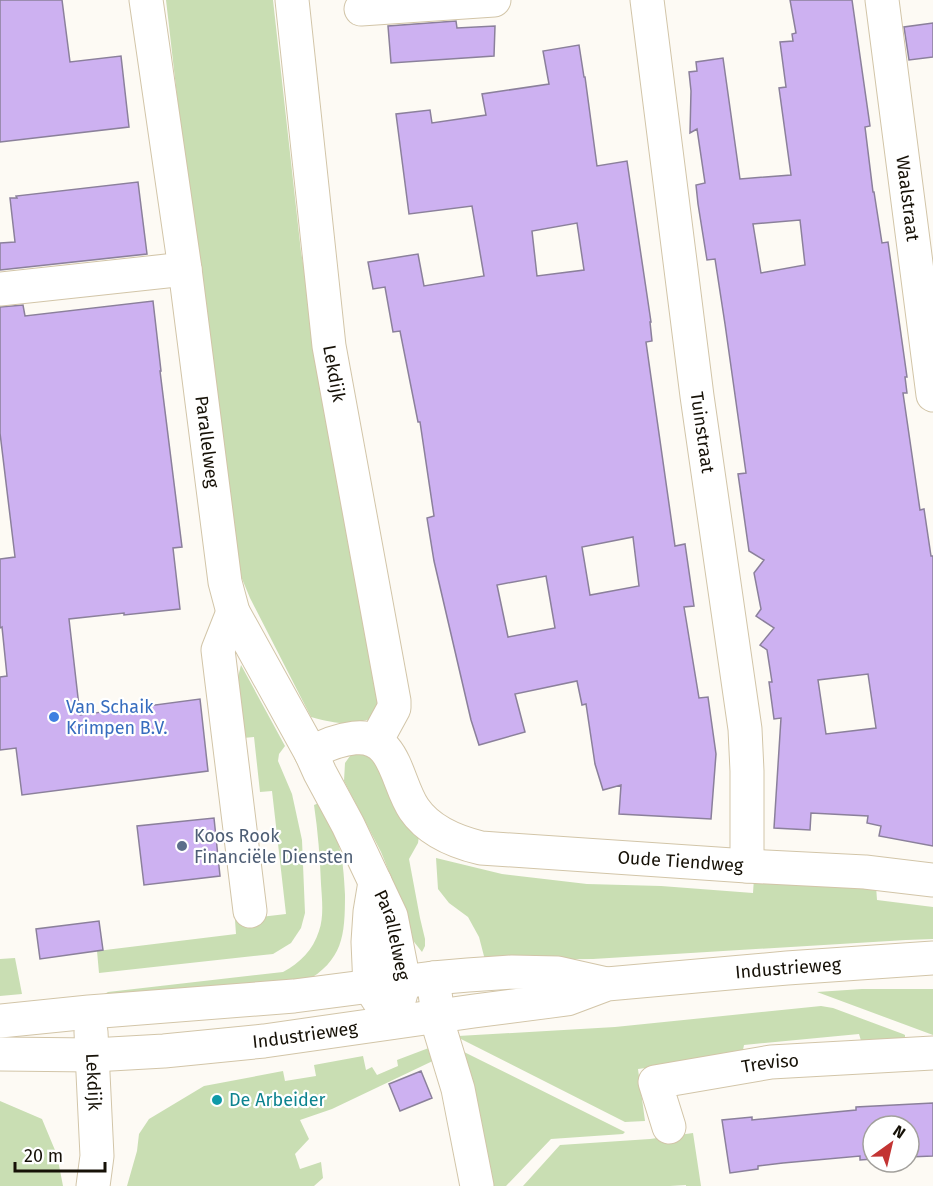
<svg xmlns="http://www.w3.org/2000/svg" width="933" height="1186" viewBox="0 0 933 1186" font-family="'Fira Sans',sans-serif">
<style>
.green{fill:#c9deb3}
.building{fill:#cdb1f1;stroke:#8b809b;stroke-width:1.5;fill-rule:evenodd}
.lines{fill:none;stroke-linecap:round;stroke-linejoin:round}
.street-casing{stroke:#d2c5a8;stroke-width:35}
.secondary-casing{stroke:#d2c5a8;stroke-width:35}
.street{stroke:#fff;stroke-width:33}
.secondary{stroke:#fff;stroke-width:33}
.shop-dot{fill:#3f7fe0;stroke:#fff;stroke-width:2}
.service-dot{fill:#5c6f8a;stroke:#fff;stroke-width:2}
.culture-dot{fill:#0f9aa8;stroke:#fff;stroke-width:2}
.labels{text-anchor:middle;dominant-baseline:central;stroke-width:4.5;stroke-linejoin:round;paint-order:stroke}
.street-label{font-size:18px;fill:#161107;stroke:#fff}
.shop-label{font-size:18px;fill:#366cbe;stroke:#fff;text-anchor:start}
.service-label{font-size:18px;fill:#4e5e75;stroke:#fff;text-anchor:start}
.culture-label{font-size:18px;fill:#0d838f;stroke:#fff;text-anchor:start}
</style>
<rect width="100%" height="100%" fill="#fdfaf4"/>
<path class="green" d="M166,0H273L301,252L383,702L378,717C349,725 341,725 311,717L250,598L233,557L217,444Z
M241,665L285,746L279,754L278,761L292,794L302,840L305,913L301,928L291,943L273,954L99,973L97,951L236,934L235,920L286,914L272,791L260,792L254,737L243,738L238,677Z
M357,750L375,757L420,829L418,843L409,859L420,918L425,939V946L422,952L407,933L392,879L381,852L344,781L345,763L350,756Z
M319,803C325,814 332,825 336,836C343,856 344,875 345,895C345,936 343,960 305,982L101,996L108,992L283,972C300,963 313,950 319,931C324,916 322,900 321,884C320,858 318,832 314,805Z
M436,858L502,874L587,884L661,886L753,893L754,878L876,886L877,900L933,907V939L906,940L593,959L485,960L479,937L468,917L449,903L438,889Z
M15,958L22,994L0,996V959Z
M862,989H933V1035L817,992Z
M821,1006L833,1008L903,1034L905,1035V1039L862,1044L859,1034L744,1045L742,1055L638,1069L645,1121L625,1122L459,1038L458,1036L615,1027Z
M434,1046L439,1058L332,1109L300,1120L309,1139L295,1154L300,1169L321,1162L323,1178L314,1186H127L137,1151L139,1134L149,1119L204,1086L283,1071L285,1081L316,1076L314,1065L363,1056L366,1070L372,1067L377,1075L398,1066L397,1060Z
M460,1050L625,1132L623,1134L551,1139L506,1186H488Z
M0,1101L42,1119L57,1155L63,1186H0Z
M693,1133L701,1186H686V1185L670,1186H523L560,1145L650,1139Z"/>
<path class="building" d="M0,0H62L70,62L121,56L129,127L0,142Z
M790,0H852L870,126L865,127L873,192H874L882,243L888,242L907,377H905L907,393H903L920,510L924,509L931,556H933V846L879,836L881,826L867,823L868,816L811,813L810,830L774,828L781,718L774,719L769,682H772L767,650L760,645L774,628L756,616L761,609L754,573L764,560L749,551L738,474L746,473L725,324L715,259L707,260L698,204L696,185L705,183L697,129L690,133L691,91L689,72L697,71L696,62L723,58L740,179L791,175L779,88L786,87L780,42L793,41L792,34L796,33ZM800,220L805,265L761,273L753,224ZM868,674L876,728L826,734L818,680Z
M456,21L457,28L495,26L494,56L391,63L388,26Z
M933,23V57L909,60L904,27Z
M579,45L584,77H585L597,166L627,161L651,322H650L652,341L646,342L675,546L685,544L694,606L684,607L699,698L708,697L716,754L711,819L619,814L621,785L603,790L595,764L586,704L582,705L577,681L515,694L525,732L479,745L471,720L434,561L427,518L434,516L420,422H418L400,331L393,332L385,287L373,289L368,262L418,254L424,286L484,276L472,206L409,214L396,114L430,110L432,123L486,115L482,94L549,84L543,51ZM577,223L584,270L537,276L532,231ZM633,537L639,586L590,595L582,547ZM546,576L555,628L508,637L497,585Z
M138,182L147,254L0,270V243L15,242L10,198H17L16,196Z
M153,301L161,371H160L182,547L173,548L180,609L124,615V613L69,619L80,715L200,699L208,771L22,795L16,748L0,750V677L7,676L2,627L0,628V559L15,557L0,433V307L23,305L25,316Z
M214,818L220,876L144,885L137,826Z
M99,921L103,950L40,959L36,929Z
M421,1071L432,1098L400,1111L389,1084Z
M933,1103V1156L909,1157V1126H873V1159L860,1160V1156L783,1163L758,1166V1169L730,1173L722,1120L752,1117V1120L856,1110V1107Z"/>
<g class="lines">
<defs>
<g id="street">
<path id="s1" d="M146,0L185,269L225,582L233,612L311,753L320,773L348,825L391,916L404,982L393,1022"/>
<path id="s2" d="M292,0L329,346L394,701V708L376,741"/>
<path id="s3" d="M647,0L697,396L745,729L747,771V866"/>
<path id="s4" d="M882,0L933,395"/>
<path d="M361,9L494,0"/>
<path d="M0,289L185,269"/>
<path d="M233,612L218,650L250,911"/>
<path id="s5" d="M311,753C325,745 338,740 354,738C396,733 396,783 414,809C429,831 456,842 481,848L747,866L865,872L933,880"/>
<path d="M375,882L370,912L368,942L370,987L385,1010"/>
<path d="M433,978L440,1030L458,1089L477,1186"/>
<path id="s6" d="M669,1127L655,1082L771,1062L933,1053"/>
</g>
<g id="secondary">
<path d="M0,1021L89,1012L294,996L433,978L468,975L512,972L558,973L607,984"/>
<path id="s7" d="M91,1032L97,1156L93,1186"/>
<path id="s8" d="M0,1054L93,1055L164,1051L264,1041L474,1011L567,999L607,984L787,968L933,958"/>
</g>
</defs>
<use href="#street" class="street-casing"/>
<use href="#secondary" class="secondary-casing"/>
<use href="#street" class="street"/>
<use href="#secondary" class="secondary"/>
</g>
<circle class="shop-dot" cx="54" cy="717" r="6"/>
<circle class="service-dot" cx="182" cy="846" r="6"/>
<circle class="culture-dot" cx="217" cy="1100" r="6"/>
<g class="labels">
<g class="street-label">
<text stroke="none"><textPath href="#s4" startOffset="200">Waalstraat</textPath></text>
<text stroke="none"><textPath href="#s2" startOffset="376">Lekdijk</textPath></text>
<text stroke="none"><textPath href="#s3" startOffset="436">Tuinstraat</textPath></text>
<text stroke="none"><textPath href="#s1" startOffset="446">Parallelweg</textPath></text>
<text stroke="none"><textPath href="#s5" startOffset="426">Oude Tiendweg</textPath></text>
<text stroke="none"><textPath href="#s1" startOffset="980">Parallelweg</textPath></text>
<text stroke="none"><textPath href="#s8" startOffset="795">Industrieweg</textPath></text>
<text stroke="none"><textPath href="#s8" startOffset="306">Industrieweg</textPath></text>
<text stroke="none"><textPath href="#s6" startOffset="164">Treviso</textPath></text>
<text stroke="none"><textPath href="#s7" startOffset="50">Lekdijk</textPath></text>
</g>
<g class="shop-label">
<text x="66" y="707">Van Schaik<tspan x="66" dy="21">Krimpen B.V.</tspan></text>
</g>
<g class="service-label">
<text x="194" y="836">Koos Rook<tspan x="194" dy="21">Financiële Diensten</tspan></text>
</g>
<g class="culture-label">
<text x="229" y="1100">De Arbeider</text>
</g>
</g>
<g transform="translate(891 1144) rotate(34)"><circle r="28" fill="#ffffff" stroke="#a2a09c" stroke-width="1.5"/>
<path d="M0-4.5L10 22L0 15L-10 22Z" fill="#c33433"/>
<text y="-9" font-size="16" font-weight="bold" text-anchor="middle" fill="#161107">N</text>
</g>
<path d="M15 1162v9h90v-9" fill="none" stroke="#161107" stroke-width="3"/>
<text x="24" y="1162" font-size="18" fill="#161107" stroke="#ffffff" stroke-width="4.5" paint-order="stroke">20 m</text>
</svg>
